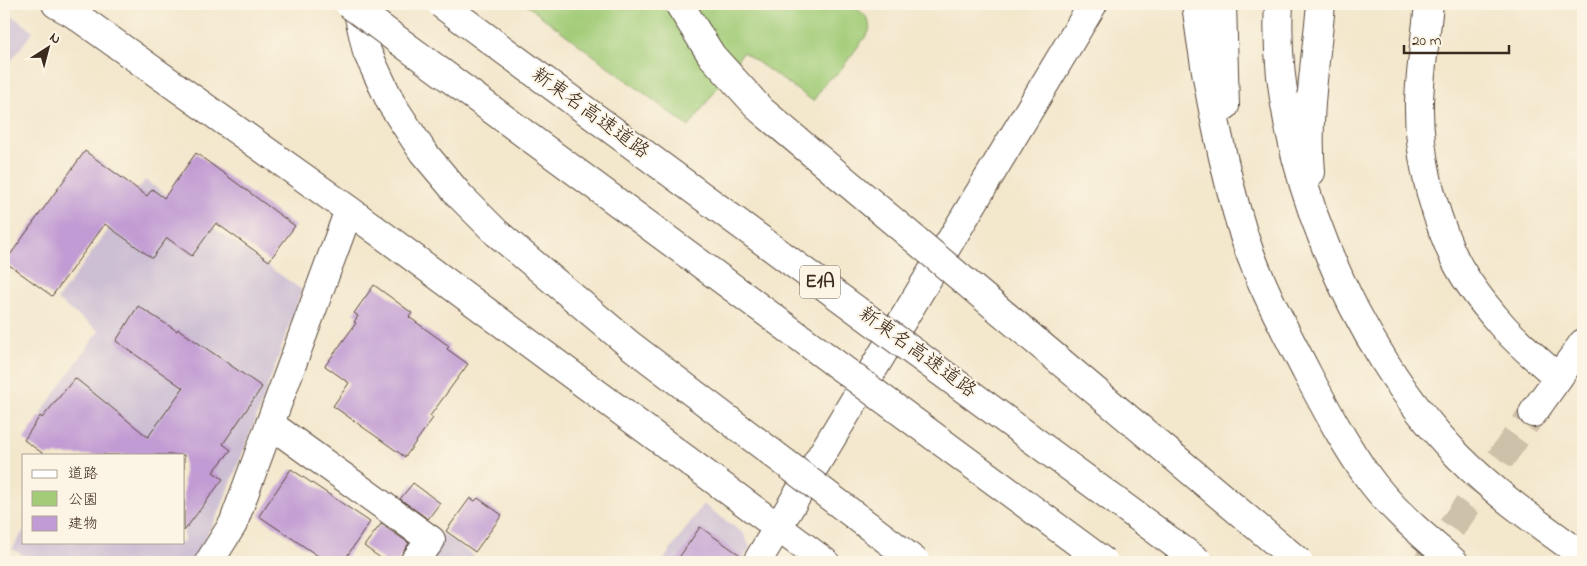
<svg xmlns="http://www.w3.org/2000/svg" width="1587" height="566" viewBox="0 0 1587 566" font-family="'Indie Flower','Klee One',sans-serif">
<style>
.industrial{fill:#ccbed3}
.green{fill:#a2cc78;stroke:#6e7b4b}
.building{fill:#c19bd3}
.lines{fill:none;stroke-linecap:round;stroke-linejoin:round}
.secondary-tunnel{stroke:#cec1a9;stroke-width:28;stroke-dasharray:28 14;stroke-linecap:butt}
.street-casing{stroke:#574638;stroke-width:30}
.secondary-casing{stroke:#574638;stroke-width:30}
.highway-casing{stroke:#574638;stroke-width:30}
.street{stroke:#fff;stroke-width:28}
.secondary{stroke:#fff;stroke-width:28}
.highway{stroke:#fff;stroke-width:28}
.highway-bridge-casing{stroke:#574638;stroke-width:30;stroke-linecap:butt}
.highway-bridge{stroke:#fff;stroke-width:28}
.labels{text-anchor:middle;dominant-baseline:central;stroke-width:4;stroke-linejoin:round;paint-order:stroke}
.shield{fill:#fcf5e5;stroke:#75675a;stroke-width:1}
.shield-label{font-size:19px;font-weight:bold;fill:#3b2a1e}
.street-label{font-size:20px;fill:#3b2a1e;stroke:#fcf5e5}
</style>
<rect width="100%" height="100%" fill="#fcf5e5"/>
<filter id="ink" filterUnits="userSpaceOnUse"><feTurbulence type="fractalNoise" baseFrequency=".02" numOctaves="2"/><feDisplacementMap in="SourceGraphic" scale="10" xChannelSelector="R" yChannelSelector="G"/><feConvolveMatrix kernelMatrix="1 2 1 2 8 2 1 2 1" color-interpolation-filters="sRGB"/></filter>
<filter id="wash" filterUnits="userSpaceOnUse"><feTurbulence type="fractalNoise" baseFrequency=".0096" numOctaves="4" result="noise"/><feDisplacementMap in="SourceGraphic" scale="20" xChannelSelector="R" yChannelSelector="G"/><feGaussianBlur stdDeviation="1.12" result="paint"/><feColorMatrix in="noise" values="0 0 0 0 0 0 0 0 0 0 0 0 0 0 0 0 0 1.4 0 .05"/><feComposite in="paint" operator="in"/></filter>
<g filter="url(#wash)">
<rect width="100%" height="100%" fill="#f3e7cc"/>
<path class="industrial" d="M4,10L33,31L4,71Z
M145,180L302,290L259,411L221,508L193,562H37L12,549L24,530V542H184V455L80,443L40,414L99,331L57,300Z
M703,504L744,534L750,548L741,562L663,561Z
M443,533L474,556L470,562H422Z"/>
<path class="green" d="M525,4H850C861,12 872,17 869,32L836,76L829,78L813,101L743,52L689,127Z"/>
<g id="blocks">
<path class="building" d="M85,151L147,196L152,189L164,198L196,153L295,226L269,261L216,223L192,256L167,238L152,258L105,224L52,296L5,262Z
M374,285L412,313L409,317L449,346L447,349L468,364L430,416L433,418L405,457L333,406L349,383L325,366L356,323L354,322L358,316L354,313Z
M138,306L177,331L178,329L262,387L223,444L231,450L213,472L223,479L184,531V455H45L24,440L40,416L42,418L75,378L148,437L183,388L116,341Z
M291,469L370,522L343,562H327L259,516Z
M413,483L440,503L428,519L400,499Z
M470,498L475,501L478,498L502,515L475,552L446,531Z
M381,524L409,543L397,562H386L364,546Z
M700,527L743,557L741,562H676Z"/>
</g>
</g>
<g filter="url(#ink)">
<use href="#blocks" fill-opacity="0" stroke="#574638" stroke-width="1"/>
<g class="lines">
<path class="secondary-tunnel" d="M1427,562L1533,413"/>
<defs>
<path id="street" d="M56,4L74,14L349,210L825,562
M1429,4C1426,36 1420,70 1419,102C1418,152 1431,205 1451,251C1462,277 1481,301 1500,323C1517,343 1539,360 1558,378
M270,424L431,540L414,562
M209,562L233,524L349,210
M757,562L1093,4"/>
<path id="secondary" d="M1533,413L1583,343"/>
<path id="highway" d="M356,4L367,52L391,103L423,152L460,196L497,233
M1196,4C1206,81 1221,161 1244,236C1259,283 1285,330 1307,373C1326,409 1345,445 1368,477C1392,510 1424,536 1454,562
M1222,4L1225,106
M1279,4C1270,156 1353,349 1459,457C1497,495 1540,525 1583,556
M1311,172C1306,115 1316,60 1321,4"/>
</defs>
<use href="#street" class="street-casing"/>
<use href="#secondary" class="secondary-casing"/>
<use href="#highway" class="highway-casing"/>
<use href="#street" class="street"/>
<use href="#secondary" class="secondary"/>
<use href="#highway" class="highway"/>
<defs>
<path id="highway-bridge" d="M349,4L1104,562
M441,4L1199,562
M679,4L712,56L761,110L1299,562
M497,233L630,345L916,562"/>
</defs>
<use href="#highway-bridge" class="highway-bridge-casing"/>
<use href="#highway-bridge" class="highway-bridge"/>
</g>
</g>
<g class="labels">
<rect class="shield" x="800" y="265.5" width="40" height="33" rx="4"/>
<g class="shield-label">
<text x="820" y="282">E1A</text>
</g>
<g class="street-label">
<text transform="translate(590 114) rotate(36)">新東名高速道路</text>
<text transform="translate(917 353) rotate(36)">新東名高速道路</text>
</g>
</g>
<rect width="1587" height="566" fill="none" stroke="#fcf5e5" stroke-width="20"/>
<rect x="22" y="454" width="162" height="90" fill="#fcf5e5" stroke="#afa495"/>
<rect x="32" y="470" width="25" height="8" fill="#ffffff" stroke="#afa495"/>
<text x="68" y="478" font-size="15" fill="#3b2a1e">道路</text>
<rect x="32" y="491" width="25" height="15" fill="#a2cc78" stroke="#afa495"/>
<text x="68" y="504" font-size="15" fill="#3b2a1e">公園</text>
<rect x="32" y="516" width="25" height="15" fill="#c19bd3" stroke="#afa495"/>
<text x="68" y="528" font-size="15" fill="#3b2a1e">建物</text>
<g transform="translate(48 48) rotate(36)" stroke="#fcf5e5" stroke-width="4" paint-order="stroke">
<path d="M0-4L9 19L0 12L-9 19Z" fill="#3b2a1e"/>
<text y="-8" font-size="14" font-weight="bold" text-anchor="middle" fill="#3b2a1e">N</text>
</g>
<path d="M1404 45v8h105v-8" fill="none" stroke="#3b2a1e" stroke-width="2.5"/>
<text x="1412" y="45" font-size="15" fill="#3b2a1e" stroke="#fcf5e5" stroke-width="4" paint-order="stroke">20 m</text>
</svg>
